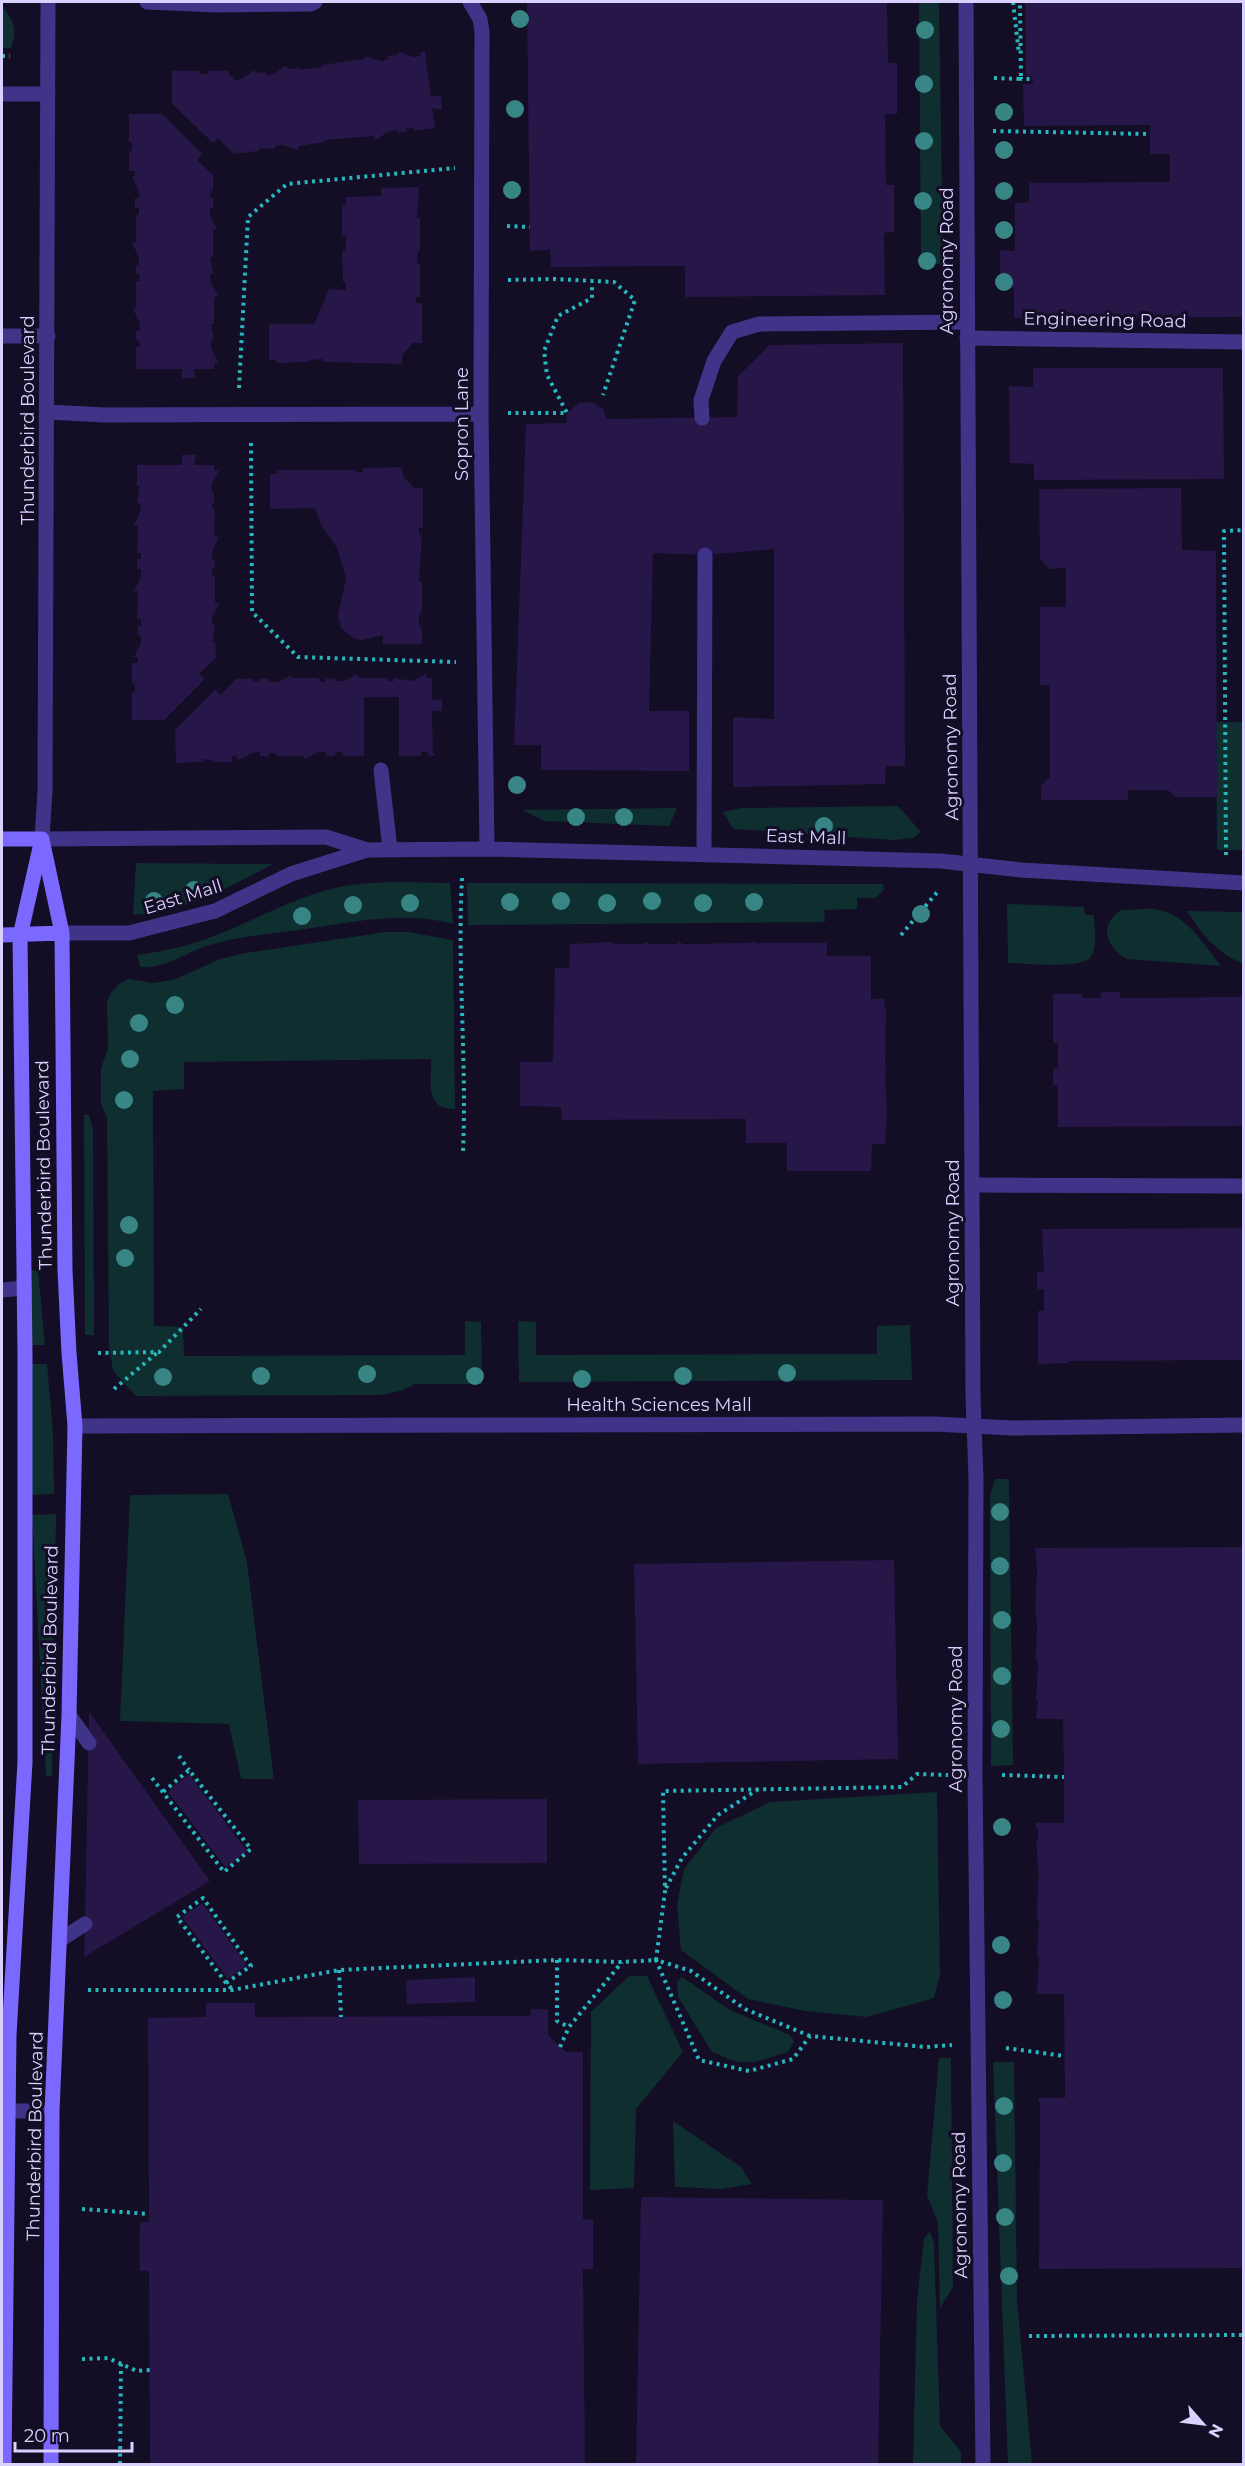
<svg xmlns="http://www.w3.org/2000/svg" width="1245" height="2466" viewBox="0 0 1245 2466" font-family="Montserrat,sans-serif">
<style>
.green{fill:#0f2e30}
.building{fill:#261748}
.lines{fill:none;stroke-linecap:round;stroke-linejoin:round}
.path{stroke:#26b8be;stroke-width:4;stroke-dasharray:3 4.5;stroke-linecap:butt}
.lane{stroke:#403488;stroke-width:15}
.street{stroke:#403488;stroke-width:15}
.secondary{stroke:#7b68ff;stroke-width:15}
.tree{fill:#378584}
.labels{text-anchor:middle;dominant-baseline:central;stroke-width:6;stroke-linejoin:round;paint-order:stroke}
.street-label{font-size:18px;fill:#dbd1ff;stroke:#130d25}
</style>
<rect width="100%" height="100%" fill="#130d25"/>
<path class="green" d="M919,2H939L943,264L921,265Z
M2,5C13,23 18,26 11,48H2Z
M1216,722H1243V850H1217Z
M898,806L921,832L913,838L894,840L733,829L723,812L741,808Z
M677,808L669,826L544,821L522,810Z
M136,863L273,864C225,889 188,911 133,915Z
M450,883L453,924C402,910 351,923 299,930C270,934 241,936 213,944C187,951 167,969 140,967L137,955C159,952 179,948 200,941C243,927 283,902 327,890C366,879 410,883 450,883Z
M467,883L883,884L884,889L876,898H857V909L824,910L825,922L468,925Z
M1007,904L1084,907L1085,915H1094C1094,927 1098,947 1091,957C1081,970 1025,963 1008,963Z
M1121,910C1133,910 1147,907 1159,910C1187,915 1205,946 1221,966L1127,959C1106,947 1098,926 1121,910Z
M1187,911L1243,912V964C1215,951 1204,937 1187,911Z
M386,932H407L453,940L455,1109C423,1109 432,1081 431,1059L184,1062V1089L153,1091L154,1326L183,1327L184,1356L465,1355V1321L481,1322L482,1384H415L403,1390L381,1395L136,1396L113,1371L109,1347L107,1117L101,1104V1068L108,1049L107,1002L110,994L118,985L128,979L154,983L176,979L220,959L245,953Z
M84,1115H89L93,1128L94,1335H85Z
M29,1270L38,1271L45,1345H30Z
M518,1321L536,1322V1355L877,1354V1326L910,1325L912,1380L519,1382Z
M30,1364H47L53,1433L54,1494L32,1495Z
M995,1479H1009L1013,1765L991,1766L990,1495Z
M228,1494L247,1562L274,1779H241L229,1724L120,1721L130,1495Z
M56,1514L52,1776H46L32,1515Z
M937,1792L940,1975L934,1998L867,2017L805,2011L748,1999L681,1950L677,1905L684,1869L716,1828L770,1802Z
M629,1976H647L683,2052L636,2109L634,2188L590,2190L591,2012Z
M682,1977L730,2010L790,2035L794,2042L788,2052L755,2062H737L712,2052L678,1997L677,1982Z
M939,2058H951L953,2287L940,2308L938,2222L927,2196Z
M993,2062H1014L1017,2300L1032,2464H1008Z
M673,2121L741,2167L752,2184L721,2189L675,2187Z
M930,2232L934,2244L940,2426L961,2452V2464H913L917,2300L924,2238Z"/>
<path class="building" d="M527,2H887L888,63H897V114H885L886,185H894V232L884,233L885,295L685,297V266L551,267L550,250L530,251Z
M1025,2H1244V317L1014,318V288L1000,289V250L1015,251V203L1029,202V183L1170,182V154H1150V125L1024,126L1023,84H1033L1032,76H1026Z
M399,52L413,57L421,56L420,52H425L431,97L441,95L442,110L432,108L435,128L413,131L414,128L406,129L407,132L397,133V130L389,131L376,140L374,136L324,140V142L299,146L297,150L283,145L275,146V149L259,148V151L234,154L218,138L213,143L172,104V71H200V74H208V71H229V76H233L234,80L241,79L254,70L256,73L265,72L266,75L274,74L286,65L288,69L299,68V70L322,67V65L364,59L366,56L381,61L388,60L387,56L397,55Z
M129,114H162L202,154L197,160L213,175V191H210V198H213V208H210V215L217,229L213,231V257H210L213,274H210V281L218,295L214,298V324H211L214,340H211V347L218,362L214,364V369H193L196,378H182V369H136V347H140L139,341L136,340V331H139L140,323L133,309L136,307V281H140L139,274H136V265H139V257L132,243L136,242V215H139V208H135V198H139V191L132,177L135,175V171H129V151H132V142H129Z
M419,187L417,218H420V250H418L417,264H420V297H416V303H422V343H413L402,355V364L323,362V359L309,360V362L276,363L277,360H269V324H314L329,289L346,290V282H343L342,251H346V236H342V205H346V197L381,196V188Z
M903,343L905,766H886L885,784L733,787V717L774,719V549L705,555L653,553L649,711H689V771L541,770V745H514L526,424L566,423L567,413L579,403L592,402L603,409L606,419L737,417L738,376L770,345Z
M1033,368H1223L1224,479L1034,480V464L1010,463L1009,386L1033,387Z
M182,455H196L194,465H214V470L219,471L211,485L212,493H214V503H212V509H215L214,536L219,537L212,552V559L215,560L214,569H212V576H215V602L219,604L212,617V625H215L212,642H215L216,658L199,674L205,679L164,720H132V692H135V683H132V663H138V658L134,657L141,643V635L138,636L137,626H141V619H137L138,592L134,591L141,577V569H137V559H141V553H137L138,526L134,525L141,510L140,503H137L140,486H137V465H182Z
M402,467L403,476L414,488H423V528H419V535H422L419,581H422V613H419V627H422V644H383V635L362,640L354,639L341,628L338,616L346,578L337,548L321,525L315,508L270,509V474H277V470H356V472H363V468Z
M1181,488L1182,550L1216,551L1217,797H1175L1168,790H1128V800H1041V786L1050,777V685H1040V607H1066V568L1049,569L1040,559L1039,489Z
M357,674L359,678H388V681H394V678L412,681L426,674L427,678H432V700L442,699V711H432L433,753L437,755L429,756L428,752H421V756H399V697H364V756H343L342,752H336L335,756H326V752H318L304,759L303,756H276V753H269V756H260V752L252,753L238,760L236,756H232V762H212V760L203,759V762L176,763L175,730L215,690L221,695L236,679H253V682H259V679H269V682H277L291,675L292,678H319V681L326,682L325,679L335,678V681H343Z
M755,941L754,943H827V956H871V999H884L886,1012L885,1065L887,1071H885L887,1114L885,1144H872L871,1171H787V1143H746V1119L562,1120L561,1107L520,1106V1062H553L555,968H569L570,944L613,942V944H642L648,942V944H678V942L684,944L748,943Z
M1101,992H1120V998L1244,997V1126L1058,1127V1085H1053V1069L1058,1068V1043H1053V994H1082L1083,998H1101Z
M1244,1228V1360L1068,1361L1069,1363L1038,1364V1311H1044V1289H1037V1272H1044L1042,1229Z
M1244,1547V2268L1039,2269L1040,2104L1038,2098H1065L1064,1994H1037L1039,1957H1037L1039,1921H1037L1038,1884L1037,1878L1039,1879L1036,1841L1038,1842V1829H1036V1823H1064V1777L1063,1719H1036L1038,1701H1036L1038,1664L1036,1658L1037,1622L1035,1609L1037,1573L1035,1548Z
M894,1560L898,1759L638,1764L634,1564Z
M89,1712L210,1881L84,1957L85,1924Z
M189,1774L247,1851L226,1868L168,1792Z
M547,1799V1863L359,1864L358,1800Z
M202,1903L247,1965L228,1979L182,1917Z
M475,1977V2002L407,2004L406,1980Z
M206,2003H255V2017L530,2016L531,2009H548V2035L566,2052H583V2219L593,2220V2269H583L585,2464H150L149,2271H140L139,2260L140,2222H149L148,2018L206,2017Z
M641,2197L883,2200L878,2464H636Z"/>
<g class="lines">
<path class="path" d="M1013,2L1019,54
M2,56H10
M1021,77V79H1032
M994,78L1021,79L1020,2
M993,131L1150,134
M507,226L530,227
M508,280L554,279L614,282L635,300L603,395
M239,388L248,217L287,184L455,168
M508,413H567L547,375L544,351L558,316L592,298V282
M251,443L252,612L298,657L456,662
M1226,855L1224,531L1244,530
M462,878C457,969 467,1060 463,1151
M901,935L939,890
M98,1353L159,1352L201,1309
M114,1389L158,1352
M179,1756L189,1770
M1002,1775L1064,1777
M152,1778L224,1872L251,1849L189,1770L163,1792
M666,1888L682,1858L718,1815L757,1790
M557,1960V2021L569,2027
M339,1970L341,2017
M226,1983L251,1966L203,1898L177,1917L226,1983L232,1989
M88,1990H232L339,1970L557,1960L622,1962L656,1960L665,1891L663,1791L902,1787L917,1774L948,1775
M810,2036L745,2009L691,1971L656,1960L699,2060L749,2071L793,2059L810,2036L926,2047L952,2045
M560,2047L569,2027L622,1962
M1006,2048L1064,2056
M82,2209L149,2214
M1029,2336L1244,2335
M82,2359L108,2358L137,2371L150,2370
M120,2464L121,2364"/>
<path class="lane" d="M147,2L216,5L310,4L315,2
M470,2L480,19L482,32L481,414L487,849
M2,336H48
M967,338L1244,342
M47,412L105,415L481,414
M702,418L701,400L714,361L732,332L759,324L967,322
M381,770L390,849
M704,854L705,555
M972,1185L1244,1186
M2,1290L24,1288
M69,1715L89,1743
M60,1940L85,1924
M7,2111H52"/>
<path class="street" d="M48,2L45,791L42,839L326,837L367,850
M966,2L973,1396L976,1478L975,1775L983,2464
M2,94H48
M62,933H129L215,911L291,874L367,850L487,849L941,861L1021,870L1244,883
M75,1426L934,1424L1012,1428L1244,1425"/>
<path class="secondary" d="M2,839H42
M43,844L62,933L65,1270L69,1353L75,1426L69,1715L52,2111L51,2464
M2,935L62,933
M4,2464L9,2035L25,1762V1353L20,936L42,839"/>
</g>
<g class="tree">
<circle cx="520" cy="19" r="9"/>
<circle cx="925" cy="30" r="9"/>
<circle cx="924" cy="84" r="9"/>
<circle cx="515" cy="109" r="9"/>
<circle cx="1004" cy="112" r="9"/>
<circle cx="924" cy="141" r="9"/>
<circle cx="1004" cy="150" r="9"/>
<circle cx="512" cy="190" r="9"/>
<circle cx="1004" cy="191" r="9"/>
<circle cx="923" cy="201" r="9"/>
<circle cx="1004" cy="230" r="9"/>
<circle cx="927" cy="261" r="9"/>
<circle cx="1004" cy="282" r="9"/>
<circle cx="517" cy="785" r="9"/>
<circle cx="576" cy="817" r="9"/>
<circle cx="624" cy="817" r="9"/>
<circle cx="824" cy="826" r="9"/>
<circle cx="194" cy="890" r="9"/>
<circle cx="154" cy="901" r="9"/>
<circle cx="561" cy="901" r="9"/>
<circle cx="652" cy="901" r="9"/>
<circle cx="510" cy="902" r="9"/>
<circle cx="754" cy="902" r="9"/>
<circle cx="410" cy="903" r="9"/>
<circle cx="607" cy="903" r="9"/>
<circle cx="703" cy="903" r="9"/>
<circle cx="353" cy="905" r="9"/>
<circle cx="921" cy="914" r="9"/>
<circle cx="302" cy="916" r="9"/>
<circle cx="175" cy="1005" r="9"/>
<circle cx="139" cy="1023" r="9"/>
<circle cx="130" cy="1059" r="9"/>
<circle cx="124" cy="1100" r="9"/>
<circle cx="129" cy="1225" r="9"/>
<circle cx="125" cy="1258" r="9"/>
<circle cx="787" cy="1373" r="9"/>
<circle cx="367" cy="1374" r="9"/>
<circle cx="261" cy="1376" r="9"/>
<circle cx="475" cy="1376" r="9"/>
<circle cx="683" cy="1376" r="9"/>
<circle cx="163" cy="1377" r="9"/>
<circle cx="582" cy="1379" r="9"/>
<circle cx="1000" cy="1512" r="9"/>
<circle cx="1000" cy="1566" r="9"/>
<circle cx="1002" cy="1620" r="9"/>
<circle cx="1002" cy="1676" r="9"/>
<circle cx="1001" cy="1729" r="9"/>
<circle cx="1002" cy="1827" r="9"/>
<circle cx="1001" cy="1945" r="9"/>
<circle cx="1003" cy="2000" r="9"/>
<circle cx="1004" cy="2106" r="9"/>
<circle cx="1003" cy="2163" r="9"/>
<circle cx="1005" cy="2217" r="9"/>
<circle cx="1009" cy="2276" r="9"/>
</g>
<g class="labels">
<g class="street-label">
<text transform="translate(947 261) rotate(-90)">Agronomy Road</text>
<text transform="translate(1105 320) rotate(1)">Engineering Road</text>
<text transform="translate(28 420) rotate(-90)">Thunderbird Boulevard</text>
<text transform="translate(462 424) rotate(-90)">Sopron Lane</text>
<text transform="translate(951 747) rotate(-91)">Agronomy Road</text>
<text transform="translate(806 837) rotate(2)">East Mall</text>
<text transform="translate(183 897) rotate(-17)">East Mall</text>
<text transform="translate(44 1165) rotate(-91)">Thunderbird Boulevard</text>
<text transform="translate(953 1233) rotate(-90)">Agronomy Road</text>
<text x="659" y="1405">Health Sciences Mall</text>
<text transform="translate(50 1650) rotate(-89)">Thunderbird Boulevard</text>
<text transform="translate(956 1719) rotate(-90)">Agronomy Road</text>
<text transform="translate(35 2136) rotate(-89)">Thunderbird Boulevard</text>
<text transform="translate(960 2205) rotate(-91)">Agronomy Road</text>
</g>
</g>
<rect width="1245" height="2466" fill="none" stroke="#dbd1ff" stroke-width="6"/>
<g transform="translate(1203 2424) rotate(118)" stroke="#130d25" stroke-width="4.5" paint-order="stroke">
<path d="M0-4.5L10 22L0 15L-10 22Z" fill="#dbd1ff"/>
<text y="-9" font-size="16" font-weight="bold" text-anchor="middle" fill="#dbd1ff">N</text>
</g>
<path d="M15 2442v9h117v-9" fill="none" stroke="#dbd1ff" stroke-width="3"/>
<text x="24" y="2442" font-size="18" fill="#dbd1ff" stroke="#130d25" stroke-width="4.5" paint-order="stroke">20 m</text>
</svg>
